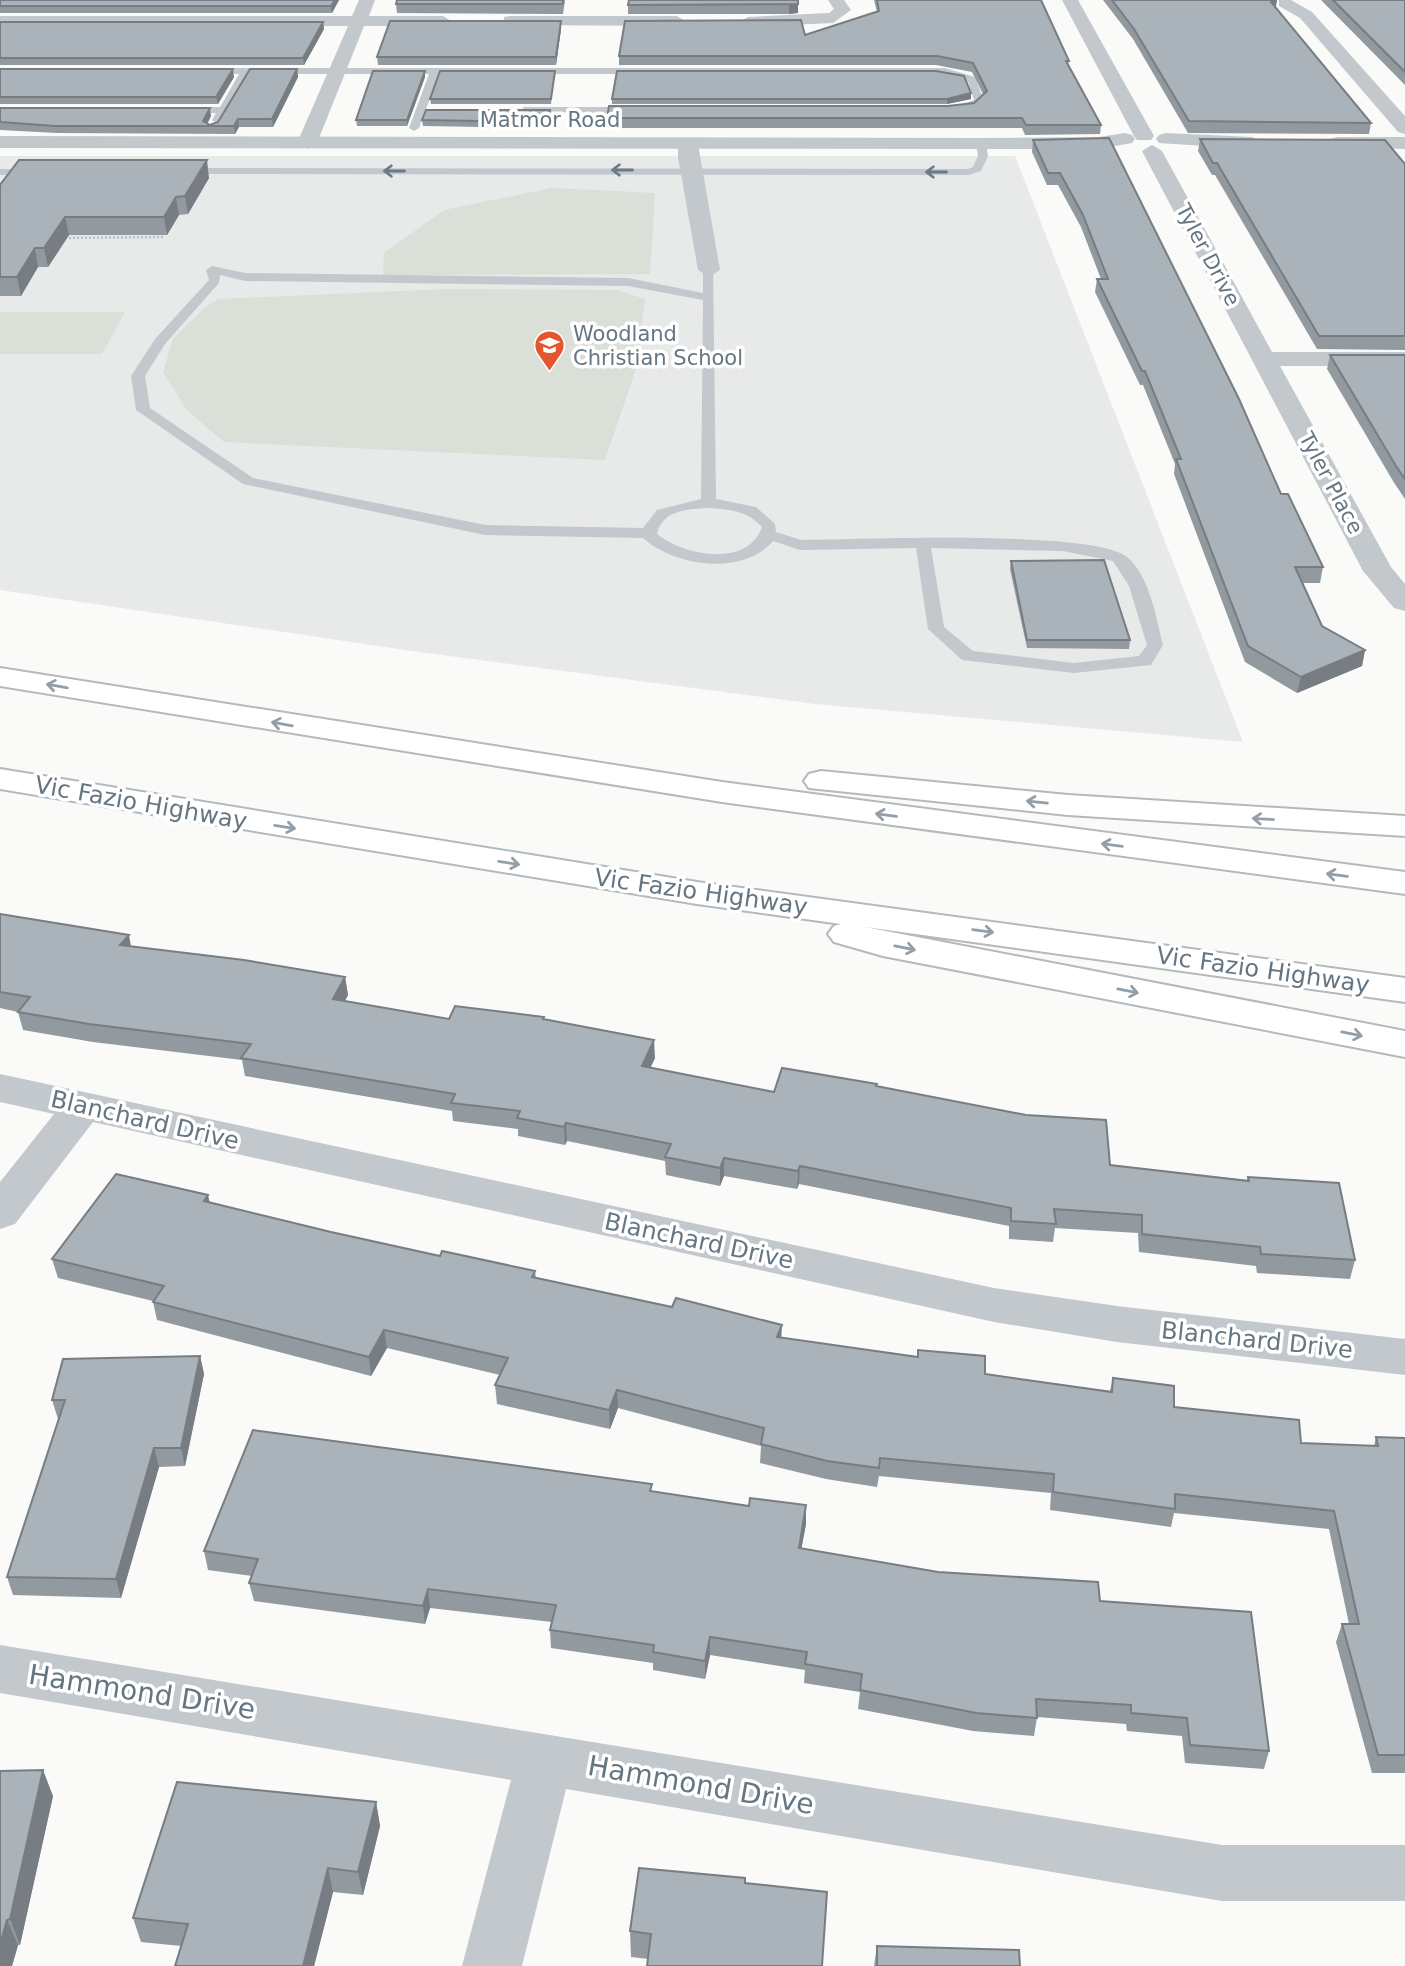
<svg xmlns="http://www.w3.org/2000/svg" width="1405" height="1966" viewBox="0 0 1405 1966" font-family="'DejaVu Sans',sans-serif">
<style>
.built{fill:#e8e9e9}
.green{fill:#dadfd7}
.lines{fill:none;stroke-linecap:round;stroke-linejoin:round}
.motorway-casing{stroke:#b4b9bd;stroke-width:4}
.path{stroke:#bbbfc2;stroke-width:2.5;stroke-dasharray:2 2;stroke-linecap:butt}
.service{fill:#c3c8cc;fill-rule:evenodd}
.minor{fill:#c3c8cc;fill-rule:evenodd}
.tertiary{fill:#c3c8cc;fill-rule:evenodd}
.motorway{fill:#fff;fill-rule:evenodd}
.wall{fill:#929a9f}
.shaded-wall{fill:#777d82}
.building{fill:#aab3b9;stroke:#777d82;stroke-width:2}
.oneway{stroke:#6a7a87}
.oneway2{stroke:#939fa8}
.labels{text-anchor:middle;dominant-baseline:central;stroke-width:7;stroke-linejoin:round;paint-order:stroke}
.far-street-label{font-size:21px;fill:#657683;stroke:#fff}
.far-poi-label{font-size:21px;fill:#657683;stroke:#fff;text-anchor:start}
.street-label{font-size:24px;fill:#657683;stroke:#fff}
.near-street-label{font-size:28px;fill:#657683;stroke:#fff}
</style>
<rect width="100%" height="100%" fill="#fafaf8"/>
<path class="built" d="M0,156H1015L1243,742L815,704L412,651L0,590Z"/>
<path class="green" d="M552,188L655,193L650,274L383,275L384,253L444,210Z
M446,289L617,290L645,299L637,366L605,460L224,442L186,409L163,372L173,339L203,309L218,299Z
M0,312H125L102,354H0Z"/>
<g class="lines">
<defs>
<path id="motorway" d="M0,668L722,782L1405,872V894L722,802L0,686Z
M0,769L697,882L1405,978V1002L865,927L1405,1031V1057L883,956L834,942L828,934L834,926L841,924L697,904L0,789Z
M821,771L1068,795L1405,816V836L1068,815L809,788L804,781L809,774Z"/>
</defs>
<use href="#motorway" class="motorway-casing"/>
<path class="path" d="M61,238L165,237"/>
<path class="service" d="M206,68H945L975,77L984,101L976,109L954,112V108L974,100L968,81L944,74H439L419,128L414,131L409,128L429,74H249L222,120L217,123L212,120L216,113H184L179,110L184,107H220L239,74L203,73Z
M524,107H635L640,110L635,113L520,112Z
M981,141L986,144L988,156L981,171L969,175L181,174L176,171L181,168L968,169L973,167L978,156L976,144Z
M0,169H36L41,172L36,175H0Z
M212,266L245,273L628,278L703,293V270L713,267L716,499L756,507L775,524L776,532L801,540C857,540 1091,529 1127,557C1150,576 1156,618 1163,645L1151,665L1074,673L962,660L928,629L916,548L800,550L773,541C743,577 674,566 643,538L485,535L243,484L136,410L131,376L155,339L209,280L206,270ZM220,275L245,281L628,286L703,300L701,499L657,510L643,528L485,525L253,478L150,408L145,376L165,344L219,283ZM708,508C729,509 748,511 762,527C748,568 684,556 657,534C662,510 688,509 708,508ZM931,548L1063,551L1113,561L1129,586L1147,645L1139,656L1074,663L973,651L944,627Z"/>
<path class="minor" d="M359,0H375L369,16H443L451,21L443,26H364L317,143L307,149L297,143L348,26H0V16H352Z
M828,0H844L851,10L833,23L748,27L740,22L748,17L829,13L834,9Z
M1062,0H1078L1154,136L1151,140H1137L1134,136Z
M1279,0H1291L1312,12L1405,116V134L1398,132L1300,18L1279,6Z
M510,16H677L685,21L677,26L504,25V17Z
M688,138L698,144L720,270L709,277L698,270L678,157V144Z
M1152,145L1162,151L1272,352H1405V366H1280L1391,567L1405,584V611L1394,608L1363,571L1142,151Z
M0,1074L994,1288L1117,1306L1405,1339V1375L1117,1342L994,1322L93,1122L15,1224L0,1229V1182L54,1114L0,1102Z
M0,1645L1222,1845H1405V1901H1222L566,1789L522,1966H462L511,1780L0,1693Z"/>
<path class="tertiary" d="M1125,133L1132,135L1135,139L1132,143L1099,149L0,148V136L981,138L1099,137Z
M1166,133L1252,137L1262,143L1252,149L1159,143L1156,139L1159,135Z
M1337,137H1405V149L1330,147L1327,143L1330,139Z"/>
<use href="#motorway" class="motorway"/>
</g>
<path class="wall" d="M0,0H339L332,13H0Z
M397,0H565L563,14L397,13L396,4Z
M874,0H1041L1069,61L1068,65L1101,125L1100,134L1025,135L1022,128H607V118L948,106L974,103L983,94L972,72L936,65H619V56L805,35L877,12Z
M1103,0H1277L1275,7L1371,123L1369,134L1188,133L1133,39Z
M1321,0H1405V85Z
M798,4V13L789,14H628V5Z
M561,21V29L556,65H378L377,57Z
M0,22H323L324,29L304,65H0Z
M0,69L234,77L218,104H0Z
M297,69L298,77L273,127H239L235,134L57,133L0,130V108L211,116L207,124L210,125L218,122Z
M555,71L551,104H431L430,99Z
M425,77L407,126H357L356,120Z
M971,93V99L947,104H612V99Z
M550,110L548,128L423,126L422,120Z
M1109,138L1281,494L1323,567L1320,583H1302L1322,626L1365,650L1362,666L1297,693L1245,662L1174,474L1175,464L1143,385H1140L1095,292L1097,279H1101L1081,227L1058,185H1047L1032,152L1033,140Z
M1200,139L1405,164V350L1317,349L1215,175H1212L1198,151Z
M209,178L188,214L179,215L167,235H69L48,267H38L21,296H0V185Z
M1330,355H1405V499L1393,481L1327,369Z
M1011,561L1130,640L1129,649L1027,648L1010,569Z
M0,914L131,947L345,977L348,995L345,1001L449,1019H544L655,1058L650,1067L774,1092L877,1084V1087L1110,1165L1247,1180L1248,1177L1355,1260L1350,1279L1257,1273L1256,1266L1139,1252L1138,1233L1055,1228L1053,1242L1009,1239V1226L799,1184L797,1189L724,1176L720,1186L666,1175L665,1161L567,1141L565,1145L518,1136V1129L453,1121L452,1111L245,1076L242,1060L93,1042L23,1030L18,1012L0,1008Z
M210,1203L331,1232L440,1256L535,1271L536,1278L781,1338L985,1374L1110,1391L1113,1378L1174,1407L1301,1443L1374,1446L1376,1437L1405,1438V1773H1372L1336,1642L1342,1624H1349L1329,1529L1174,1513L1171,1527L1050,1510L1051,1493L879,1476L877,1487L826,1479L760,1463L761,1446L618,1408L610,1429L497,1404L495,1385L500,1375L387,1348L371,1376L157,1320L153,1302V1301L58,1278L52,1259Z
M200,1356L204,1374L185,1466L159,1467L121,1598L13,1595L7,1577L59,1418L58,1419L52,1400Z
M652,1491L749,1506L806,1505V1524L801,1549L1100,1601L1269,1751L1264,1769L1185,1763L1182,1736L1127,1731L1126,1724L1037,1717L1034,1736L973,1731L858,1709L860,1692L804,1683L805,1670L710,1655L705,1679L653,1670V1663L551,1648L550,1630L552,1622L430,1608L425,1624L254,1601L249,1583L252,1576L208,1570L204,1551Z
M0,1771L53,1796L20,1945H18L12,1966H0Z
M376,1802L380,1826L363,1895L333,1892L314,1966H175L181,1946L141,1942L133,1918Z
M745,1883L648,1959L631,1957L630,1931Z
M877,1946L1020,1966H874Z"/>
<path class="shaded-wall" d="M335,0H339L332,13L331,6Z
M1273,0H1277L1276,6L1270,12L1271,2Z
M798,4V13L789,14V5Z
M561,21V29L556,65V57Z
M323,22L324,29L304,65L303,58Z
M233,69L234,77L218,104L216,97Z
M297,69L298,77L273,127L272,119Z
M425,71V77L407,126V120Z
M971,93V99L947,104V99Z
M210,108L211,116L206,126L203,121Z
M238,119L239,127L235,134L234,126Z
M207,160L209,178L188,214L185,196Z
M176,197L179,215L167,235L164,217Z
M65,217L69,235L48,267L44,248Z
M35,248L38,267L21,296L17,277Z
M1365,650L1362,666L1297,693L1301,677Z
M129,935L132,952L120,945Z
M345,977L348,995L336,1016L333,999Z
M654,1040L655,1058L643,1084L642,1066Z
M566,1123L567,1141L565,1145L564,1127Z
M724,1158V1176L720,1186V1168Z
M800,1166L799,1184L797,1189L798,1171Z
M208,1195L212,1213L204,1201Z
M782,1325L781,1343L777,1337Z
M384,1330L387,1348L371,1376L369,1357Z
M200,1356L204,1374L185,1466L181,1448Z
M617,1390L618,1408L610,1429L609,1410Z
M154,1448L159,1467L121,1598L116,1579Z
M806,1505V1524L798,1567L799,1548Z
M428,1589L430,1608L425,1624L423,1606Z
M710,1637V1655L705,1679V1661Z
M43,1770L53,1796L20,1945L10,1919Z
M376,1802L380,1826L363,1895L358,1872Z
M328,1868L333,1892L314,1966H303Z
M7,1920L18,1945L12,1966H0V1945Z"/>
<path class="building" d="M0,0H335L331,6H0Z
M397,0H563V4H396Z
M629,0H798V4L628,5Z
M877,0H1041L1069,61H1066L1101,125H1026L1022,118H607L609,106H948L974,103L987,91L973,63L937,56H619L625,21L801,20L805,35L879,11Z
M1112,0H1273L1271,2L1371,123L1189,121L1134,29Z
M1333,0H1405V72Z
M390,21H561L556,57H377Z
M0,22H323L303,58H0Z
M0,69H233L216,97H0Z
M250,69H297L272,119H238L234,126H55L0,122V108H210L203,121L210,125L218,122Z
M373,71H425L407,120H356Z
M440,71H555L551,99H430Z
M617,71H936L964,76L971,93L947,99H612Z
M426,110H550L548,122L422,120Z
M1109,138L1239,399L1281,494H1288L1323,567H1295L1322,626L1365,650L1301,677L1248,646L1176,459H1181L1145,371H1142L1097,279H1108L1083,215L1060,173H1048L1033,140Z
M1200,139L1385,140L1405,164V336H1319L1217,163H1213Z
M19,160H207L185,196L176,197L164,217H65L44,248H35L17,277H0V185Z
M1330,355H1405V479L1396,466Z
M1104,560L1130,640H1027L1011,561Z
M0,914L129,935L120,945L244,960L345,977L333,999L449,1019L455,1006L544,1017L543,1019L654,1040L642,1066L774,1092L782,1068L877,1084L876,1086L1026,1115L1106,1120L1110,1165L1249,1181L1248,1177L1339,1183L1355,1260L1261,1254L1260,1247L1142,1234V1215L1054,1209L1056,1224L1011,1221V1208L800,1166L798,1171L724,1158L720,1168L665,1157L671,1144L566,1123L564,1127L517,1118L520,1111L451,1103L455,1094L241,1058L251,1044L89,1024L18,1012L30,997L0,992Z
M116,1174L208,1195L204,1201L331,1232L440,1256L442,1251L535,1271L532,1277L672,1307L676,1298L782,1325L777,1337L918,1357V1350L985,1356V1374L1112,1392L1113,1378L1174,1386V1407L1299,1420L1301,1443L1378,1446L1376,1437L1405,1438V1755H1378L1342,1624H1359L1334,1511L1175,1494V1509L1053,1492L1054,1474L880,1458L879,1468L827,1461L761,1444L764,1428L617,1390L609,1410L495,1385L508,1358L384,1330L369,1357L153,1302L164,1286L52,1259Z
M200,1356L181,1448H154L116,1579L7,1577L65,1400H52L63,1359Z
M253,1430L652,1484L650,1491L749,1506L750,1498L806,1505L799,1548L938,1572L1098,1582L1100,1601L1251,1612L1269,1751L1190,1745L1187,1718L1131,1713V1705L1036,1699L1037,1718L976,1713L860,1690L862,1674L805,1664L807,1652L710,1637L705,1661L653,1652L654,1645L550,1630L556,1605L428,1589L423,1606L249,1583L258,1559L204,1551Z
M43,1770L10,1919L7,1920L0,1945V1771Z
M177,1782L376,1802L358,1872L328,1868L303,1966H307H175L188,1924L133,1918Z
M639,1868L745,1878V1883L827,1892L822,1966H647L651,1934L630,1931Z
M877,1946L1019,1950L1020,1966H877Z"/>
<defs><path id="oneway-shaft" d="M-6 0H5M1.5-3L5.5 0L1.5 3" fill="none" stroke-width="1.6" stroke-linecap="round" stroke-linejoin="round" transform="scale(1.75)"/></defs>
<g class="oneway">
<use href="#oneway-shaft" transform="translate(622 170) rotate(180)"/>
<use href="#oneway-shaft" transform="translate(394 171) rotate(180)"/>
<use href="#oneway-shaft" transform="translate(936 172) rotate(180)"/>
</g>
<g class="oneway2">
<use href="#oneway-shaft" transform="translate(57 686) rotate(-170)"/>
<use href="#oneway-shaft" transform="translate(282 724) rotate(-170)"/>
<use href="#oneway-shaft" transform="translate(1037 802) rotate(-174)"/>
<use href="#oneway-shaft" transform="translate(886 815) rotate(-172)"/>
<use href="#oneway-shaft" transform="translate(1263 819) rotate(-177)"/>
<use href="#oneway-shaft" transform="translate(285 827) rotate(9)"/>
<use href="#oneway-shaft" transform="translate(1112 845) rotate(-173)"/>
<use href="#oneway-shaft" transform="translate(509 863) rotate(9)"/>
<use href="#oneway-shaft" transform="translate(1337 875) rotate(-173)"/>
<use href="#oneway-shaft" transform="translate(983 931) rotate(8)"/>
<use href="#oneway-shaft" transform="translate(905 948) rotate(11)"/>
<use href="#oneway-shaft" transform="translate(1128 991) rotate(11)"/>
<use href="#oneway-shaft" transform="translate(1352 1034) rotate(11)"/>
</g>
<defs>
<symbol id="school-pin" viewBox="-11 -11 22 30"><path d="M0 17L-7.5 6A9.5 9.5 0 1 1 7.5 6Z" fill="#e4572e" stroke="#fff"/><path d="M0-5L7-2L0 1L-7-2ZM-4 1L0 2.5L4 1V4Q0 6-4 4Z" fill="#fff"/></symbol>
</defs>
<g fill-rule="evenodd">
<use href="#school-pin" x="532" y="328" width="35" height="47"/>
</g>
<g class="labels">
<g class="far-street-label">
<text x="550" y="120">Matmor Road</text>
<text transform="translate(1208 255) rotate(62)">Tyler Drive</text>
<text transform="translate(1331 483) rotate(62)">Tyler Place</text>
</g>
<g class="far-poi-label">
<text x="573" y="334">Woodland<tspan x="573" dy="24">Christian School</tspan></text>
</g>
<g class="street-label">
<text transform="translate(141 803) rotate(10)">Vic Fazio Highway</text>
<text transform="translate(701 892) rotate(8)">Vic Fazio Highway</text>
<text transform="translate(1263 970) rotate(8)">Vic Fazio Highway</text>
<text transform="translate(145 1120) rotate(13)">Blanchard Drive</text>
<text transform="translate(699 1241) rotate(12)">Blanchard Drive</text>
<text transform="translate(1257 1340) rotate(6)">Blanchard Drive</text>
</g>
<g class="near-street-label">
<text transform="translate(142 1692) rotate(9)">Hammond Drive</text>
<text transform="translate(701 1785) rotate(10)">Hammond Drive</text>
</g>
</g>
</svg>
